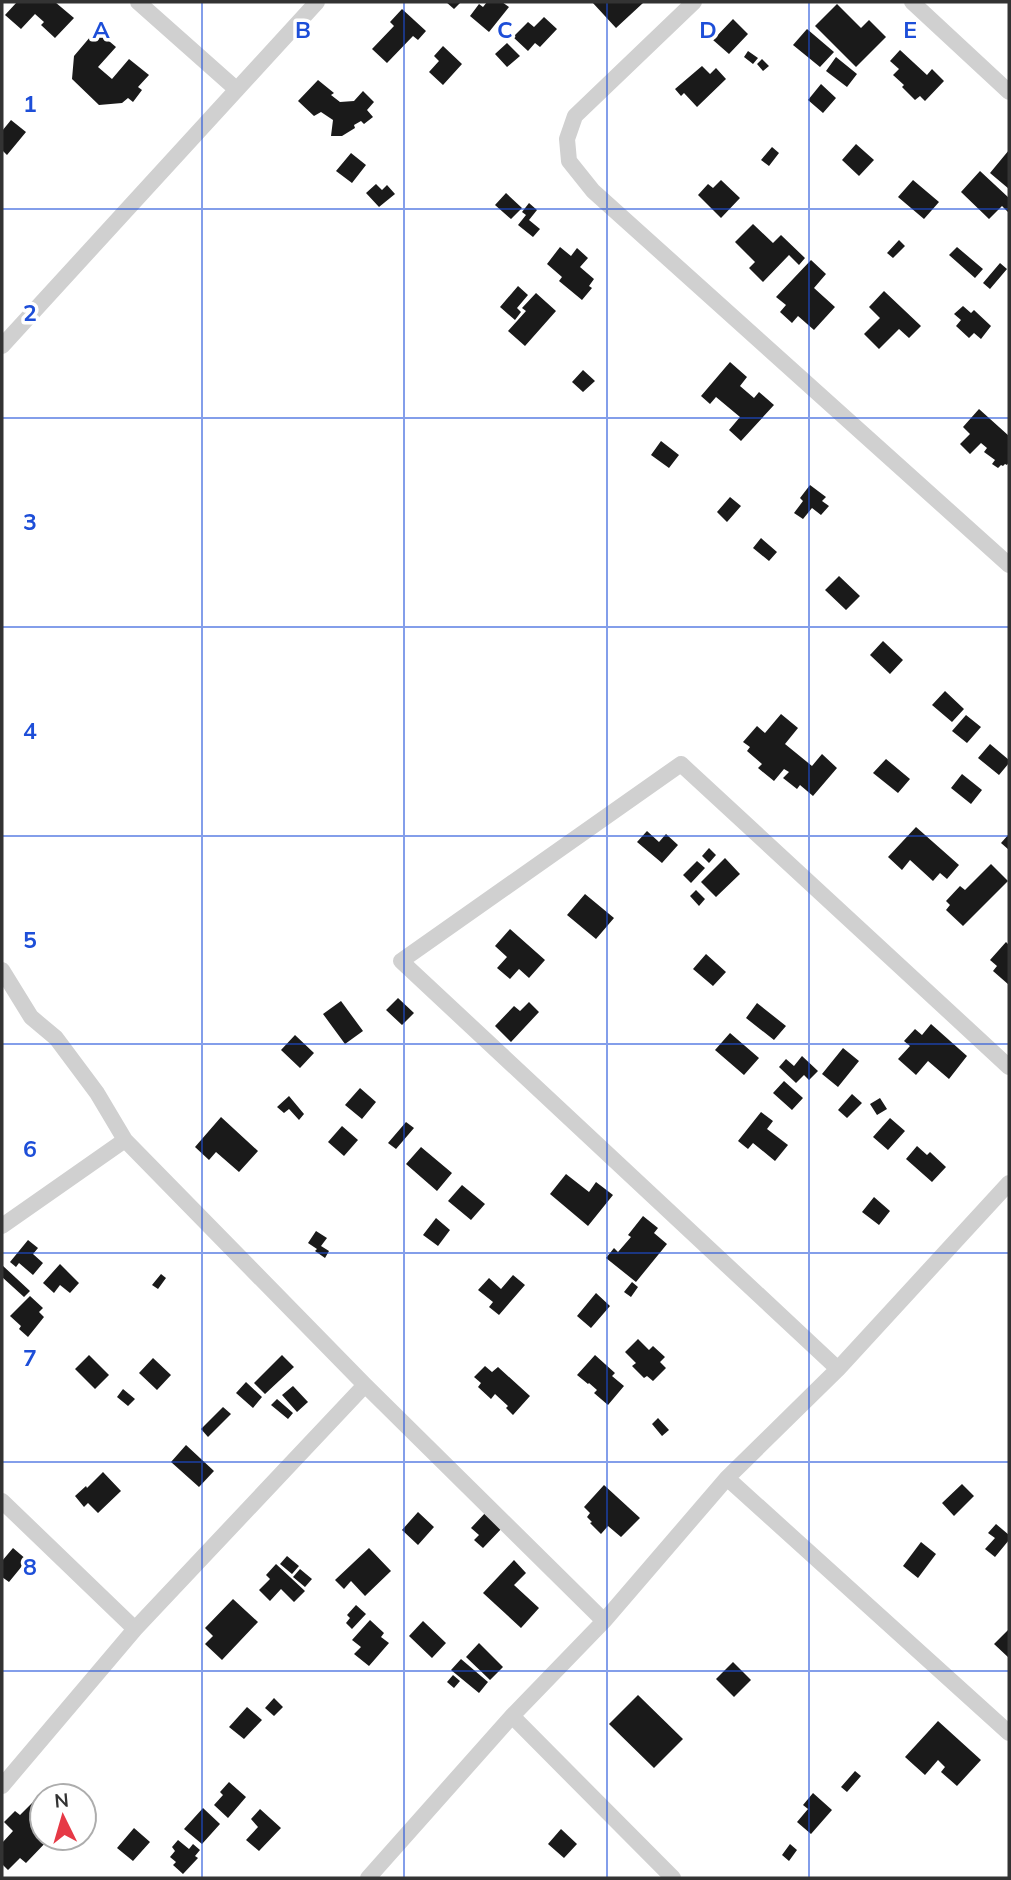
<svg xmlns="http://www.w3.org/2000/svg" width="1011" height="1880" viewBox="0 0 1011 1880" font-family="Mulish,sans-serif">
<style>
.building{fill:#1a1a1a}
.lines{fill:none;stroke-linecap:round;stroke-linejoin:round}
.minor{stroke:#d0d0d0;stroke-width:16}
.grid{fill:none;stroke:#1d4ed8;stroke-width:2;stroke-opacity:0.55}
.grid-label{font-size:23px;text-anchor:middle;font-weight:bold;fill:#1d4ed8;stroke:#fff;stroke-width:7;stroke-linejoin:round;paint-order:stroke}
</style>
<rect width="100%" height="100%" fill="#fff"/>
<path class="building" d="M17,2H55L74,18L55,38L41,25L44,22L35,14L21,29L5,15Z
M446,2H461L454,9Z
M487,2H502L509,7L489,32L470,16L479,4L483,7Z
M592,2H642L643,3L616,28Z
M837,4L861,28L869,20L886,37L856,67L815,26Z
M402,9L426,31L418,40L413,36L387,63L372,49L394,26L390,22Z
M544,17L557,29L540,47L535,43L528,51L513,37L528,22L534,27Z
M733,19L748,34L729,54L713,40Z
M807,29L834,52L820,67L793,45Z
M96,30L116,47L98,67L112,79L129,59L149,75L138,87L142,90L133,102L128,98L122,103L99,105L72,79L74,56Z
M507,43L520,56L507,67L495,54Z
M443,46L462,64L443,85L429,72L439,61L434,56Z
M900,50L927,75L932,69L944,81L925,101L920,96L915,100L902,87L904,85L893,75L899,69L890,61Z
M748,51L758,58L753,64L744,57Z
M836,57L857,74L847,87L826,71Z
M762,59L769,66L763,71L757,64Z
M702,66L710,74L716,68L726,79L697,107L684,93L681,96L675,89Z
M318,80L334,93L331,95L340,102L354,101L363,91L374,102L367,110L373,117L364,124L361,121L354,125L355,128L342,136H331L333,120L321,112L314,116L298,101Z
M821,84L836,98L823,113L808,100Z
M11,120L26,132L7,155L2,150V131Z
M856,144L874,160L859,176L842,160Z
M772,147L779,153L769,166L761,160Z
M1009,150V189L990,173Z
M351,153L366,165L352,183L336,171Z
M980,171L1009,198V213L1002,206L989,219L961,192Z
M721,180L740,198L721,218L698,195L708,184L713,188Z
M913,180L939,202L924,219L898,197Z
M376,184L382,190L387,185L395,194L379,207L366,193Z
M506,193L522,208L511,219L495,205Z
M529,203L537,210L529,220L540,229L533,237L518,225L526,215L522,212Z
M753,224L773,243L781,235L805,258L799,265L789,255L763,282L749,268L755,262L735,242Z
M899,240L905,246L893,258L887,253Z
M560,247L571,256L577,248L588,258L580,267L594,279L589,286L592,288L582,300L559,281L562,277L547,264Z
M957,247L983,269L975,278L949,255Z
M811,260L826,274L814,288L835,307L814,330L798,316L792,323L780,312L786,305L776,297Z
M1000,263L1007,269L990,289L983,283Z
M518,286L528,295L517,308L521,312L515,320L500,307Z
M884,291L921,326L909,338L899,329L879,349L864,334L880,318L869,307Z
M536,293L556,311L525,346L508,331L526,311L522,308Z
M963,306L971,313L974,310L991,326L981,339L974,333L969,338L956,326L961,320L954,314Z
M730,362L747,377L740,386L754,398L759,392L774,405L741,441L729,430L740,417L716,397L710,404L701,396Z
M583,370L595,381L583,392L572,382Z
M979,409L1009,436V462L1007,465L1005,464L1003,466L1001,465L998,468L992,464L995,460L984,452L987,448L981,443L970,454L960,444L970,434L963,427Z
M661,441L679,455L669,468L651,455Z
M810,485L826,497L822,501L829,506L821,515L812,508L803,519L794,513L803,501L800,498Z
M730,497L741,506L727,522L717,512Z
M761,538L777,552L769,561L753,548Z
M839,576L860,596L846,610L825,590Z
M883,641L903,660L890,674L870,655Z
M945,691L964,709L952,722L932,705Z
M781,714L798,728L785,744L812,766L822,754L837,768L813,796L800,785L797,789L783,778L789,772L784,769L774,781L758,768L762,764L747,751L750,747L743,742L757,726L765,733Z
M966,715L981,727L967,743L952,731Z
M990,744L1009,760V763L999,775L978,758Z
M886,759L910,779L898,793L873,773Z
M962,774L982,790L971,804L951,788Z
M916,827L959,865L947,879L940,873L933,881L910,860L902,870L888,857Z
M647,831L659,842L666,834L678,845L662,863L637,842Z
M1009,834V850L1001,843Z
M709,848L716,855L709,863L702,856Z
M725,858L740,874L716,897L701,882Z
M697,861L705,868L691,883L683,875Z
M991,864L1008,881L963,926L946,910L950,905L946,901L960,886L965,890Z
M696,890L705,899L699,906L690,896Z
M585,894L614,918L596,939L567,915Z
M510,929L545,960L529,978L519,969L510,979L497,968L507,957L495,946Z
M1006,942L1009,945V985L993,971L997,966L990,960Z
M706,954L726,972L713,986L693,969Z
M398,998L414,1013L402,1025L386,1010Z
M341,1001L363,1031L345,1044L323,1014Z
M529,1002L539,1012L511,1042L495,1026L514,1006L520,1011Z
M757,1003L786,1026L774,1040L746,1018Z
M931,1024L967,1056L949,1079L928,1061L916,1075L898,1059L910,1046L904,1041L915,1029L922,1035Z
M730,1033L759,1058L744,1075L715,1050Z
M295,1035L314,1053L300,1068L281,1050Z
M843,1048L859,1061L838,1087L822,1074Z
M802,1056L818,1071L809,1080L804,1075L796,1083L779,1067L786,1059L794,1066Z
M784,1081L803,1098L792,1110L773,1093Z
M360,1088L376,1102L362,1119L345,1105Z
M852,1094L862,1103L847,1118L838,1110Z
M289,1096L304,1114L299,1120L289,1109L284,1113L277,1107Z
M880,1098L887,1109L877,1115L870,1104Z
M761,1112L773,1121L767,1129L788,1145L775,1161L753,1143L748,1149L738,1141Z
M221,1117L258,1151L239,1172L216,1152L209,1160L195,1147Z
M890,1118L905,1131L888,1150L873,1137Z
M406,1122L414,1128L396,1149L388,1143Z
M342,1126L358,1140L344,1156L328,1142Z
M917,1146L927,1155L930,1152L946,1167L932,1182L906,1159Z
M421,1147L452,1173L437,1191L406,1164Z
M566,1174L589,1192L596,1182L613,1195L588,1226L550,1194Z
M462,1185L485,1204L471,1220L448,1201Z
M874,1197L890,1211L879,1225L862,1212Z
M643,1216L658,1228L654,1233L667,1244L636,1282L606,1258L614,1248L618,1252L631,1237L628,1235Z
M436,1218L450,1230L438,1246L423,1235Z
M316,1231L327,1238L321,1246L329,1251L325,1258L315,1251L317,1249L308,1243Z
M28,1240L38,1248L33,1254L43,1263L33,1275L19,1263L16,1267L10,1262Z
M60,1264L79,1283L70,1293L60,1285L54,1293L43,1283Z
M2,1265L30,1291L24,1297L2,1277Z
M161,1274L166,1278L158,1289L152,1285Z
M513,1275L525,1285L499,1315L489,1307L493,1302L478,1290L489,1278L501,1289Z
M632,1282L638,1287L631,1297L624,1292Z
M596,1293L610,1306L591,1328L577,1316Z
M30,1296L43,1308L39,1312L44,1317L28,1337L19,1329L21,1326L10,1316Z
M638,1339L649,1350L653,1346L665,1357L660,1362L666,1368L653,1381L647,1376L644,1378L632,1366L636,1363L625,1352Z
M89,1355L109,1375L95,1389L75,1369Z
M282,1355L294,1367L265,1394L254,1383Z
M595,1355L615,1373L612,1376L624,1386L608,1405L594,1393L597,1390L589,1383L588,1384L577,1375Z
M153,1358L171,1375L157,1390L139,1373Z
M485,1366L492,1372L498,1367L530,1396L513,1415L506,1408L508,1406L495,1394L491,1399L478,1387L481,1383L474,1377Z
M246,1382L262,1397L253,1408L236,1393Z
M293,1386L308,1402L297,1412L282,1395Z
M123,1389L135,1399L128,1406L117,1397Z
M277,1399L293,1413L288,1419L271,1405Z
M223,1407L231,1414L208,1437L201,1429Z
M658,1418L669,1430L662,1436L652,1424Z
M186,1445L214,1471L199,1487L171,1462Z
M103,1472L121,1491L98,1513L88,1503L84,1507L75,1496L86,1486L87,1488Z
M962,1484L974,1496L954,1516L942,1503Z
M604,1485L640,1518L621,1537L608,1526L601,1534L590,1523L592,1522L587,1517L590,1513L584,1507Z
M487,1511L504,1526L483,1548L474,1540L479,1535L471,1528Z
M418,1512L434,1527L418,1545L402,1530Z
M996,1524L1009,1535V1540L995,1557L985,1549L995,1538L988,1533Z
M921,1542L936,1554L918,1578L903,1566Z
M13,1548L27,1560L9,1582L2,1577V1561Z
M369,1548L391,1571L365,1596L351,1581L344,1589L335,1580Z
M287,1556L299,1566L292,1574L280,1564Z
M514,1560L526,1573L514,1585L539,1608L521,1628L483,1593Z
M276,1564L305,1591L294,1602L281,1589L270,1601L259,1590L270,1579L266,1575Z
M300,1569L312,1579L305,1587L293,1577Z
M233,1599L258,1622L222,1660L205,1644L213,1636L205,1628Z
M356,1605L366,1614L352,1629L346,1623L350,1618L347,1615Z
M370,1620L384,1633L381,1637L389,1643L369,1666L354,1654L361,1647L352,1640Z
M423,1621L446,1643L432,1658L409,1636Z
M1009,1629V1658L994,1644Z
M479,1643L503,1667L490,1680L466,1657Z
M461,1659L488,1682L479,1693L451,1670Z
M733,1662L751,1680L734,1697L716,1679Z
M453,1675L460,1681L454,1688L447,1682Z
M638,1695L683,1739L654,1768L609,1724Z
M274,1698L283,1707L274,1716L265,1708Z
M247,1707L262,1720L244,1739L229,1727Z
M938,1721L981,1760L957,1786L941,1772L945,1767L938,1760L925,1775L905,1757Z
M855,1771L861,1776L847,1792L841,1787Z
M229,1782L246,1797L228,1818L214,1805L223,1795L220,1792Z
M813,1793L832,1810L811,1834L797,1822L808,1809L803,1805Z
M35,1800L42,1807V1838H50L26,1863L20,1858L8,1870L2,1864V1843L13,1831L4,1822L15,1811L20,1815Z
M203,1808L220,1824L202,1844L184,1829Z
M260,1809L281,1828L259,1851L246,1840L258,1827L251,1819Z
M134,1828L150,1842L133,1861L117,1848Z
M561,1829L577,1844L564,1858L548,1844Z
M178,1840L189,1849L193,1844L200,1850L195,1856L198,1858L183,1874L173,1865L176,1862L170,1857L175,1851L172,1847Z
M790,1844L797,1850L789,1861L782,1855Z"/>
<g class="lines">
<path class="minor" d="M138,2L236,89
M694,2L575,116L567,139L569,161L593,191L1009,565
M912,2L1009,92
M2,346L317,2
M2,970L31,1017L56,1038L97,1093L125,1140
M2,1226L125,1140L365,1385L604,1621
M838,1369L401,961L681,764L1009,1067
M727,1478L1009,1733
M2,1501L135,1629
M512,1716L673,1878
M2,1786L135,1629L365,1385
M368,1878L512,1716L604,1621L727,1478L838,1369L1009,1183"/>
</g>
<path class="grid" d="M202,2V1878M404,2V1878M607,2V1878M809,2V1878M2,209H1009M2,418H1009M2,627H1009M2,836H1009M2,1044H1009M2,1253H1009M2,1462H1009M2,1671H1009"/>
<g class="grid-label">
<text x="101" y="38">A</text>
<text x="303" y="38">B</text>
<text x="505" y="38">C</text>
<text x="708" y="38">D</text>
<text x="910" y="38">E</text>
<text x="30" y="112">1</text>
<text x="30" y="321">2</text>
<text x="30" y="530">3</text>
<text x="30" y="739">4</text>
<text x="30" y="948">5</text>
<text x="30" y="1157">6</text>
<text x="30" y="1366">7</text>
<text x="30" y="1575">8</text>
</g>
<rect width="1011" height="1880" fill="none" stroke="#333333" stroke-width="7"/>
<g transform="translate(63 1817) rotate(355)"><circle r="33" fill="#ffffff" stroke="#adadad" stroke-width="2"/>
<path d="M0-5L12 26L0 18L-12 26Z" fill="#e63946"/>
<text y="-10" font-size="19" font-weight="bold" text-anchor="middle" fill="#333333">N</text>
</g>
</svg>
